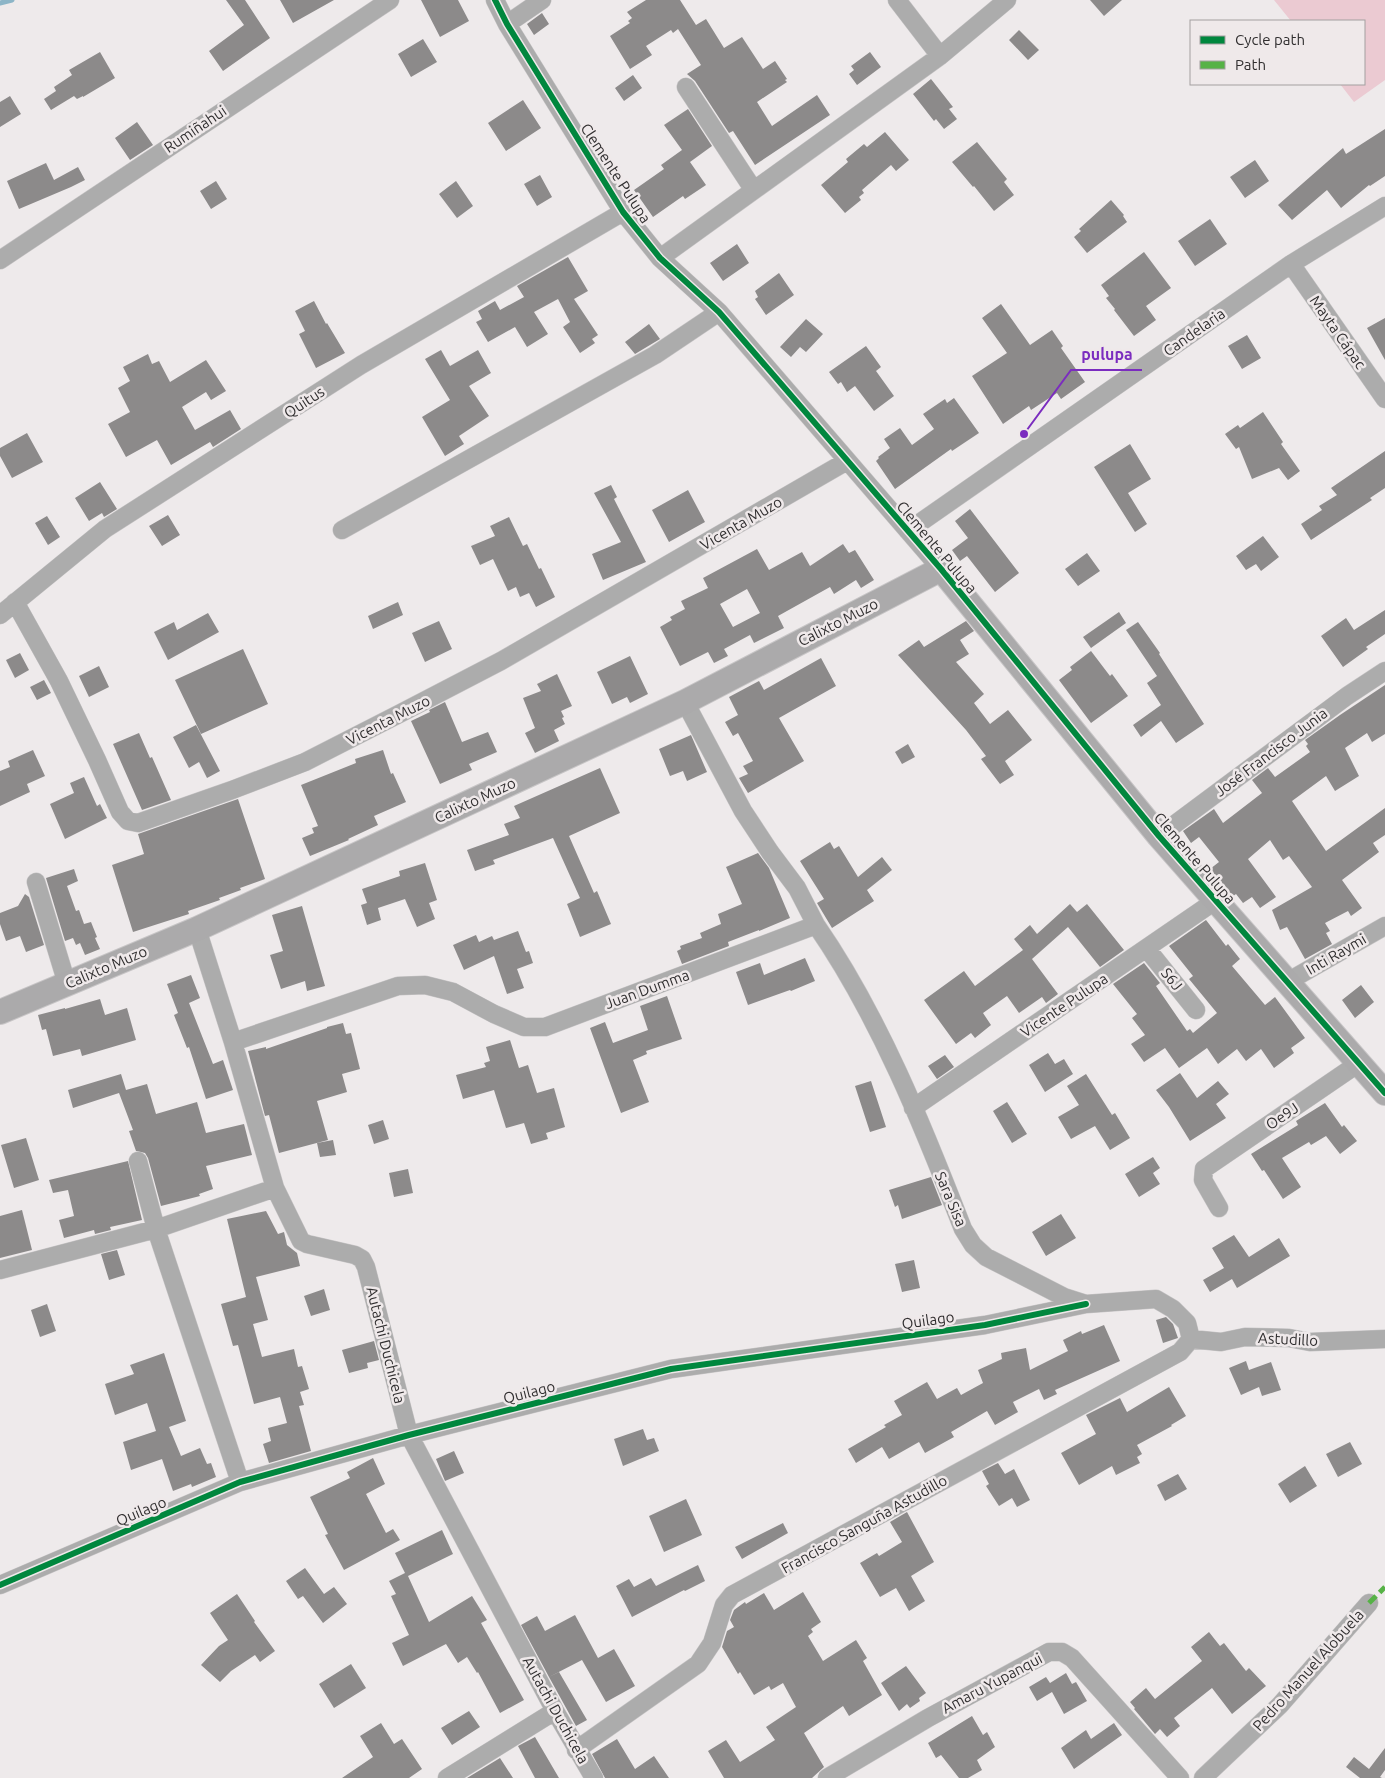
<svg xmlns="http://www.w3.org/2000/svg" width="1385" height="1778" viewBox="0 0 1385 1778" font-family="Ubuntu,sans-serif">
<style>
.green{fill:#ebcad2}
.lines{fill:none;stroke-linecap:round;stroke-linejoin:round}
.stream{stroke:#8cb5c7;stroke-width:5}
.building{fill:#8c8a8a;fill-rule:evenodd}
.street-casing{stroke:#c7c5c6;stroke-width:19}
.secondary-casing{stroke:#c7c5c6;stroke-width:26}
.street{stroke:#acacac;stroke-width:18}
.secondary{stroke:#abaaab;stroke-width:24}
.quiet{stroke:#56b246;stroke-width:5;stroke-dasharray:10 5;stroke-linecap:butt}
.cycleway-casing{stroke:#efe9ea;stroke-width:9}
.cycleway{stroke:#00873e;stroke-width:6}
.labels{text-anchor:middle;dominant-baseline:central;stroke-width:5;stroke-linejoin:round;paint-order:stroke}
.street-label{font-size:15px;fill:#312f30;stroke:#efe9ea}
.leader{fill:none;stroke:#7b2cbf;stroke-width:2}
.callout-dot{fill:#7b2cbf;stroke:#efe9ea;stroke-width:2}
.callout-label{font-size:16px;text-anchor:middle;font-weight:bold;fill:#7b2cbf;stroke:#efe9ea;stroke-width:5;stroke-linejoin:round;paint-order:stroke}
</style>
<rect width="100%" height="100%" fill="#eeeaeb"/>
<path class="green" d="M1274,0H1385V80L1354,102L1340,84H1364V21H1291Z"/>
<g class="lines">
<path class="stream" d="M0,3L12,0"/>
</g>
<path class="building" d="M226,0H245L270,38L223,71L209,51L244,25Z
M280,0H334L293,23Z
M421,0H458L469,21L440,37Z
M646,0H680L696,25L706,19L724,48L742,37L763,69L775,61L787,79L785,80L787,82L757,102L772,126L817,95L830,115L755,165L733,131L729,133L695,81L687,74L701,65L678,29L673,33L671,30L646,46L652,55L630,69L610,36L630,23L628,21L632,18L627,12Z
M1090,0H1122L1104,16Z
M542,13L549,24L534,35L527,24Z
M1019,30L1039,50L1028,60L1009,40Z
M423,39L437,62L411,77L398,54Z
M100,52L115,78L83,97V96L77,99L74,96L51,110L44,99L56,91L54,87L72,75L69,70Z
M870,52L881,67L857,85L849,74L854,70L851,66Z
M633,75L642,88L624,101L615,88Z
M931,79L953,107L949,109L957,119L944,129L936,119L934,121L913,94Z
M10,96L21,114L0,127V102Z
M523,100L541,128L506,151L488,123Z
M688,109L712,146L690,162L706,185L685,199L683,196L653,217L634,190L664,169L661,165L682,150L664,125Z
M137,122L153,145L130,160L115,138Z
M1385,129V176L1370,186L1369,185L1341,208L1327,190L1292,220L1278,205L1343,148L1346,154Z
M885,132L909,160L896,171L891,165L862,190L864,193L859,197L861,200L845,213L821,185L848,162L846,159L864,144L867,147Z
M977,142L1007,179L1004,182L1014,195L994,211L974,186L973,187L952,162Z
M1255,160L1269,181L1245,198L1230,177Z
M46,163L54,180L78,167L85,180L71,187L19,209L7,181Z
M540,175L552,197L537,206L524,184Z
M216,181L227,199L211,209L200,191Z
M456,181L473,206L457,218L439,194Z
M1111,200L1124,215L1123,216L1127,222L1087,253L1074,237L1081,231L1079,229Z
M1210,219L1227,244L1195,266L1178,241Z
M737,244L749,263L723,281L710,263Z
M1144,252L1171,288L1146,306L1156,320L1134,336L1114,310L1115,309L1106,298L1109,296L1101,285Z
M568,257L588,291L574,299L598,335L592,339L595,343L580,353L563,327L570,322L558,299L534,312L548,334L527,347L515,327L488,342L476,322L482,319L478,311L495,301L500,310L524,297L517,286Z
M779,273L794,295L766,315L755,299L758,297L755,291Z
M314,301L326,324L327,323L345,353L316,368L299,334L305,331L295,311Z
M1001,304L1030,345L1052,330L1063,346L1061,348L1085,382L1061,399L1057,393L1031,410L1029,406L1003,424L972,376L1007,353L982,318Z
M1385,318V360L1367,328Z
M806,319L823,334L806,352L800,347L791,357L780,347Z
M649,324L660,339L635,354L625,342Z
M1247,335L1261,358L1242,369L1228,346Z
M866,346L881,367L876,371L894,396L874,411L855,386L847,392L841,382L838,384L829,372Z
M441,350L450,366L478,350L491,373L469,386L489,416L459,436L464,444L445,456L422,417L450,400L425,359Z
M148,354L152,364L159,361L170,382L206,360L226,391L211,400L206,392L182,407L195,430L230,410L241,429L213,447L210,442L171,465L157,440L126,457L108,424L130,412L118,388L130,381L123,367Z
M954,398L979,433L952,451L951,449L895,489L876,461L879,458L878,457L890,448L884,439L900,428L912,445L934,429L923,414L945,399L947,403Z
M1263,412L1283,442L1281,444L1300,471L1288,480L1279,468L1252,479L1239,447L1236,449L1225,434L1238,425L1240,428Z
M27,433L43,462L12,478L0,456V448Z
M1130,444L1151,479L1128,493L1147,524L1135,532L1094,467Z
M1385,451V488L1370,498L1372,500L1311,540L1301,524L1322,510L1319,506L1337,495L1331,488Z
M100,482L117,509L104,517L102,513L89,521L75,498Z
M611,485L617,497L614,499L646,562L603,580L592,554L621,542L594,493Z
M688,490L705,522L669,542L652,510Z
M970,509L1019,573L995,592L967,556L960,561L952,550L968,538L955,521Z
M168,515L180,535L162,546L149,526Z
M47,516L60,537L48,545L35,523Z
M509,517L523,546L527,544L539,569L541,568L555,597L536,607L529,593L520,597L516,587L508,591L493,559L480,565L471,546L495,536L490,526Z
M1263,536L1279,557L1261,571L1256,564L1246,570L1236,556Z
M843,544L849,553L855,550L874,580L861,588L856,580L834,594L830,587L778,616L784,628L754,643L750,635L724,649L728,656L714,663L708,652L680,666L660,627L672,620L670,617L685,609L681,601L708,588L703,578L757,549L769,570L802,552L810,566ZM747,589L760,613L733,627L720,604Z
M1087,553L1100,571L1078,586L1065,569Z
M398,602L403,615L373,629L368,616Z
M1385,610V634L1366,647L1368,649L1343,667L1321,636L1346,618L1354,630Z
M1119,612L1126,623L1091,648L1083,637Z
M208,613L219,632L168,660L154,632L174,622L177,630Z
M439,621L452,649L425,662L412,633Z
M966,621L974,631L960,640L969,654L956,662L984,694L974,703L990,724L1008,710L1032,740L1005,761L1014,775L1000,784L981,759L986,756L966,730L898,655L919,640L924,647Z
M1138,622L1160,653L1159,654L1204,724L1176,743L1161,721L1141,737L1133,725L1161,705L1147,683L1157,676L1126,630Z
M243,649L268,704L201,734L175,680Z
M1091,651L1110,676L1112,674L1128,696L1091,723L1059,680L1072,670L1070,667Z
M20,653L29,670L15,678L6,660Z
M630,656L648,694L630,703L627,697L612,704L597,672Z
M821,658L836,686L779,718L804,761L748,793L739,778L748,774L743,766L753,761L738,733L733,736L725,722L738,715L729,697L759,681L764,690Z
M99,666L109,687L89,697L79,676Z
M557,674L572,706L561,711L564,717L562,718L565,724L554,730L559,741L535,753L525,733L535,728L523,698L541,691L537,684Z
M44,680L51,693L37,700L30,687Z
M1385,685V734L1372,742L1367,733L1345,748L1359,776L1335,791L1326,776L1292,801L1326,851L1385,808V835L1373,843L1379,852L1342,880L1362,908L1351,916L1348,911L1325,923L1330,931L1326,933L1332,944L1305,959L1287,927L1280,930L1272,910L1312,887L1289,856L1283,860L1270,840L1248,859L1276,897L1260,908L1252,897L1243,903L1236,894L1232,897L1210,869L1219,862L1199,837L1191,843L1183,831L1214,809L1223,823L1262,793L1252,780L1268,768L1275,777L1310,752L1306,746L1308,744L1305,740L1340,715Z
M445,702L462,742L488,732L497,752L469,764L472,770L440,784L411,721L430,712L429,710Z
M196,725L220,771L207,778L199,762L189,768L173,737Z
M139,733L150,758L152,757L171,800L142,810L113,744Z
M691,735L707,772L687,781L683,771L670,776L659,749Z
M908,744L915,757L902,764L895,752Z
M33,750L45,776L27,784L30,792L0,806V771L10,767L8,761Z
M383,750L391,774L393,773L406,802L374,816L378,825L348,839L349,840L310,856L302,838L314,833L312,828L318,826L301,785L356,763L355,759Z
M600,768L620,813L569,836L594,893L597,891L611,924L580,937L567,904L580,898L553,838L493,860L495,864L475,871L467,850L509,835L504,824L520,818L514,806Z
M84,777L97,806L100,804L107,818L65,839L50,804L74,793L70,783Z
M238,799L265,879L240,888L241,890L219,898L220,900L188,911L189,914L133,932L112,865L144,854L138,834Z
M830,842L834,849L839,846L858,877L882,857L892,870L867,890L874,901L832,928L817,903L824,899L800,861Z
M758,853L769,868L790,918L759,931V930L728,942L729,946L682,964L677,951L681,949L680,946L702,938L700,933L721,924L718,914L742,904L726,867Z
M425,863L437,900L429,903L435,919L417,927L405,899L378,908L381,920L367,925L361,905L367,903L362,889L400,876L399,871Z
M74,869L78,881L67,886L76,911L79,910L84,924L91,922L97,937L95,938L100,949L85,955L80,943L76,945L73,938L65,941L46,878Z
M25,894L29,897L44,945L26,952L20,936L6,941L0,924V913L18,906Z
M1070,904L1077,912L1087,904L1124,950L1100,967L1068,927L1032,959L1058,994L1046,1003L1042,997L1019,1013L1007,996L983,1013L991,1025L975,1038L971,1033L956,1044L924,1000L964,971L975,986L1023,950L1014,939L1030,925L1037,934Z
M302,906L325,986L307,991L305,981L281,989L270,955L283,951L272,915Z
M1206,920L1226,946L1228,944L1240,959L1232,966L1265,1005L1275,997L1305,1038L1291,1048L1294,1053L1274,1068L1261,1049L1246,1061L1237,1049L1218,1064L1207,1048L1179,1068L1165,1048L1144,1062L1131,1044L1145,1035L1132,1018L1137,1014L1113,984L1144,963L1160,983L1156,986L1187,1031L1190,1029L1193,1033L1217,1013L1189,979L1193,976L1169,946Z
M518,931L526,952L529,951L533,963L517,969L524,988L507,994L494,956L464,970L453,945L476,935L479,942L492,936L494,940Z
M805,958L815,981L791,991L790,990L748,1005L736,972L760,963L764,975Z
M191,975L200,998L189,1003L213,1064L223,1060L233,1090L206,1099L189,1047L187,1048L174,1015L178,1013L167,984Z
M1361,985L1374,1002L1355,1018L1342,1000Z
M667,996L682,1039L646,1051L647,1054L633,1060L649,1102L621,1113L590,1028L605,1022L613,1043L648,1030L640,1006Z
M100,999L105,1015L127,1008L136,1040L82,1056L80,1049L53,1056L46,1029L42,1030L38,1015L65,1008V1009Z
M343,1023L346,1034L351,1033L360,1069L342,1074L347,1092L317,1101L328,1140L279,1153L269,1115L265,1116L248,1051L266,1047V1049L327,1028V1027Z
M510,1040L519,1068L528,1065L537,1093L554,1088L565,1127L546,1133L548,1139L531,1144L524,1123L506,1128L494,1090L463,1099L456,1075L486,1067L484,1063L490,1061L486,1047Z
M1048,1053L1055,1064L1064,1059L1073,1074L1045,1092L1029,1065Z
M945,1055L954,1067L937,1079L928,1066Z
M1180,1073L1197,1098L1218,1081L1229,1094L1216,1104L1226,1118L1190,1141L1169,1107L1156,1090Z
M121,1074L126,1090L147,1084L156,1114L197,1102L206,1133L244,1124L252,1155L206,1166L213,1189L199,1194L200,1196L161,1206L148,1158L145,1153L136,1151L129,1131L133,1130L119,1093L73,1108L68,1090Z
M1086,1074L1112,1115L1115,1113L1130,1138L1110,1150L1095,1126L1071,1139L1058,1117L1079,1105L1067,1086Z
M871,1081L886,1127L870,1132L855,1086Z
M1007,1102L1027,1134L1012,1143L993,1111Z
M1325,1103L1342,1127L1344,1125L1357,1141L1340,1154L1326,1136L1311,1145L1309,1142L1282,1158L1301,1187L1283,1199L1264,1170L1262,1171L1251,1154L1298,1125L1296,1121Z
M383,1120L389,1139L374,1144L368,1125Z
M26,1138L39,1180L14,1188L1,1145Z
M333,1140L336,1155L320,1157L317,1143Z
M1153,1157L1160,1168L1153,1173L1160,1184L1139,1197L1125,1174Z
M128,1161L142,1220L110,1227L111,1230L95,1234L94,1230L64,1238L59,1220L74,1216L68,1190L53,1193L49,1180Z
M408,1169L413,1193L394,1197L389,1173Z
M931,1177L942,1205L902,1219L898,1205L895,1207L889,1190Z
M22,1210L32,1250L0,1258V1216Z
M266,1211L278,1234L284,1232L287,1245L297,1253L300,1266L256,1277L268,1320L253,1324L262,1357L294,1349L298,1367L302,1366L309,1389L300,1392L304,1405L299,1406L311,1451L269,1463L263,1444L271,1441L268,1428L287,1423L280,1397L254,1404L238,1345L233,1346L221,1304L246,1297L227,1219Z
M1061,1214L1076,1238L1046,1256L1032,1232Z
M1234,1235L1249,1257L1279,1238L1290,1256L1237,1288L1232,1279L1210,1292L1203,1280L1224,1268L1212,1248Z
M117,1250L125,1275L109,1280L101,1254Z
M914,1260L920,1288L902,1292L895,1264Z
M324,1289L330,1310L311,1316L304,1296Z
M47,1304L56,1331L40,1337L31,1310Z
M1166,1317L1173,1324L1178,1338L1163,1343L1156,1320Z
M1104,1325L1120,1361L1055,1390L1057,1394L1044,1400L1039,1389L1013,1402L1018,1412L995,1425L987,1411L951,1432L954,1437L925,1453L919,1442L889,1459L882,1447L856,1463L848,1449L886,1427L884,1425L902,1415L894,1401L927,1382L937,1399L957,1388L961,1395L983,1383L978,1370L1002,1359L1001,1353L1026,1348L1030,1370L1068,1351L1063,1340L1081,1331L1082,1334Z
M374,1341L379,1360L367,1363L368,1368L349,1373L342,1350Z
M164,1353L186,1421L169,1427L181,1456L200,1448L207,1464L211,1463L216,1477L192,1487L191,1484L173,1491L162,1459L131,1470L123,1442L156,1431L147,1403L115,1415L105,1384L134,1374L130,1365Z
M1246,1361L1249,1370L1271,1362L1281,1390L1262,1396L1259,1387L1241,1395L1229,1368Z
M1169,1387L1186,1416L1171,1425L1172,1426L1137,1445L1142,1454L1137,1457L1140,1463L1116,1475L1112,1466L1079,1485L1061,1453L1096,1434L1086,1415L1120,1398L1127,1412Z
M643,1429L647,1440L654,1438L659,1451L623,1466L614,1439Z
M1350,1442L1362,1464L1338,1477L1326,1454Z
M454,1451L464,1473L445,1481L436,1459Z
M373,1458L385,1484L366,1494L386,1533L393,1529L400,1540L344,1570L325,1535L328,1534L310,1497L350,1478L347,1472Z
M998,1463L1005,1474L1014,1469L1030,1500L1017,1507L1012,1498L999,1506L986,1486L989,1484L982,1471Z
M1305,1466L1317,1486L1290,1503L1278,1484Z
M1178,1474L1187,1489L1165,1501L1157,1485Z
M686,1499L702,1535L664,1552L649,1516Z
M907,1512L934,1562L911,1576L925,1601L909,1611L896,1588L880,1597L860,1563L877,1553L879,1556L902,1542L890,1522Z
M783,1523L788,1533L742,1559L735,1547Z
M442,1530L453,1554L408,1576L429,1622L472,1596L487,1620L481,1623L524,1700L500,1713L478,1672L477,1673L467,1657L458,1663L446,1644L403,1666L392,1643L409,1635L391,1596L396,1594L389,1581L405,1573L395,1553Z
M698,1565L705,1581L685,1591L684,1590L632,1617L616,1586L629,1579L634,1587L651,1578L656,1586Z
M305,1568L324,1594L334,1587L347,1604L323,1623L303,1596L298,1599L286,1581Z
M803,1592L821,1622L811,1629L813,1632L808,1636L823,1661L856,1640L867,1658L863,1661L882,1695L849,1716L843,1706L804,1733L824,1767L812,1778H724L708,1751L726,1740L740,1762L775,1740L766,1727L796,1707L783,1683L771,1690L769,1686L754,1695L740,1672L738,1674L722,1647L727,1631L734,1627L730,1620L734,1610L745,1602L746,1604L764,1593L774,1610Z
M237,1594L255,1621L254,1622L275,1651L260,1662L255,1655L231,1671L220,1682L201,1665L219,1646L228,1640L210,1613Z
M575,1615L598,1658L614,1649L635,1686L606,1702L582,1660L549,1677L521,1625L537,1616L545,1631Z
M1209,1632L1220,1646L1224,1643L1246,1671L1249,1668L1266,1686L1232,1714L1212,1688L1174,1718L1180,1726L1167,1737L1160,1729L1155,1734L1134,1709L1135,1708L1130,1702L1146,1688L1155,1699L1202,1661L1191,1647Z
M351,1664L366,1688L334,1708L319,1684Z
M906,1666L926,1693L919,1698L920,1701L910,1708L907,1704L899,1711L881,1683Z
M559,1672L587,1720L576,1726L549,1677Z
M1066,1673L1072,1684L1076,1682L1087,1701L1064,1714L1052,1692L1037,1701L1029,1687L1046,1677L1050,1683Z
M469,1711L480,1727L452,1745L441,1728Z
M972,1716L983,1735L987,1732L995,1747L977,1760L982,1770L968,1778H959L941,1755L936,1758L928,1743Z
M381,1723L394,1744L402,1739L422,1769L409,1778H342L373,1757L360,1736Z
M1114,1723L1122,1735L1074,1769L1061,1748L1086,1730L1091,1739Z
M535,1737L559,1778H535L518,1746Z
M617,1739L635,1769L654,1756L669,1778H605L592,1754Z
M1385,1748V1770L1380,1777L1382,1778H1360L1346,1767L1354,1757L1369,1769Z
M500,1758L513,1778H467Z"/>
<g class="lines">
<defs>
<path id="street" d="M495,0L507,24L623,212L660,258L719,312L941,569
M897,0L940,56
M507,24L542,0
M686,87L753,189
M660,258L940,56L1007,0
M0,260L390,0
M1291,264L1385,399
M342,530L655,355L719,312
M908,531L1291,264L1385,206
M15,602L59,681L97,760L120,812L128,821L138,823L232,790L305,762L399,714L501,661L847,461
M0,615L105,529L361,365L623,212
M1159,836L1347,696L1385,671
M36,882L67,984
M816,925C879,1016 923,1126 963,1229L973,1245L986,1257L1064,1297L1086,1304L1156,1299L1173,1309L1187,1323L1191,1339
M197,929L233,1042L275,1188L301,1241L307,1244L355,1255L362,1259L366,1267L409,1435L555,1711L594,1778
M1147,949L1196,1010
M1287,982L1385,926
M233,1042L398,986L425,985L453,992L494,1014L524,1027H545L816,925L797,888L770,852L743,811L685,702
M913,1108L1215,901
M138,1161L156,1229L240,1482
M1219,1208L1203,1180L1204,1169L1359,1063
M0,1270L156,1229L275,1188
M1191,1339L1221,1342L1245,1337L1289,1338L1310,1342L1385,1339
M0,1585L240,1482L409,1435L671,1369L985,1325L1086,1304
M576,1750L698,1664L712,1643L724,1605L732,1595L1180,1352L1191,1339
M447,1778L555,1711
M827,1778L928,1718L1049,1652H1062L1072,1658L1180,1778
M1203,1778L1280,1705L1369,1603"/>
<path id="secondary" d="M0,1012L197,929L685,702L941,569L1159,836L1385,1093"/>
</defs>
<use href="#street" class="street-casing"/>
<use href="#secondary" class="secondary-casing"/>
<use href="#street" class="street"/>
<use href="#secondary" class="secondary"/>
<path class="quiet" d="M1369,1603L1385,1587"/>
<defs>
<path id="cycleway" d="M495,0L507,24L623,212L660,258L719,312L941,569L1159,836L1385,1093
M0,1585L240,1482L409,1435L671,1369L985,1325L1086,1304"/>
</defs>
<use href="#cycleway" class="cycleway-casing"/>
<use href="#cycleway" class="cycleway"/>
</g>
<g class="labels">
<g class="street-label">
<text transform="translate(195 129) rotate(-34)">Rumiñahui</text>
<text transform="translate(616 173) rotate(57)">Clemente Pulupa</text>
<text transform="translate(1194 332) rotate(-35)">Candelaria</text>
<text transform="translate(1338 332) rotate(55)">Mayta Cápac</text>
<text transform="translate(304 402) rotate(-33)">Quitus</text>
<text transform="translate(741 523) rotate(-30)">Vicenta Muzo</text>
<text transform="translate(937 547) rotate(50)">Clemente Pulupa</text>
<text transform="translate(838 622) rotate(-27)">Calixto Muzo</text>
<text transform="translate(388 720) rotate(-27)">Vicenta Muzo</text>
<text transform="translate(1271 752) rotate(-37)">José Francisco Junia</text>
<text transform="translate(475 800) rotate(-25)">Calixto Muzo</text>
<text transform="translate(1195 858) rotate(49)">Clemente Pulupa</text>
<text transform="translate(1336 954) rotate(-30)">Inti Raymi</text>
<text transform="translate(106 967) rotate(-23)">Calixto Muzo</text>
<text transform="translate(1172 979) rotate(51)">S6J</text>
<text transform="translate(647 989) rotate(-20)">Juan Dumma</text>
<text transform="translate(1064 1005) rotate(-34)">Vicente Pulupa</text>
<text transform="translate(1282 1116) rotate(-34)">Oe9J</text>
<text transform="translate(951 1199) rotate(67)">Sara Sisa</text>
<text transform="translate(928 1320) rotate(-8)">Quilago</text>
<text transform="translate(1288 1339) rotate(3)">Astudillo</text>
<text transform="translate(386 1345) rotate(76)">Autachi Duchicela</text>
<text transform="translate(529 1392) rotate(-14)">Quilago</text>
<text transform="translate(141 1511) rotate(-23)">Quilago</text>
<text transform="translate(864 1524) rotate(-29)">Francisco Sanguña Astudillo</text>
<text transform="translate(1308 1670) rotate(-48)">Pedro Manuel Alobuela</text>
<text transform="translate(992 1683) rotate(-28)">Amaru Yupanqui</text>
<text transform="translate(556 1710) rotate(61)">Autachi Duchicela</text>
</g>
</g>
<path class="leader" d="M1024 434L1071 370H1142"/>
<circle class="callout-dot" cx="1024" cy="434" r="5"/>
<g class="callout-label">
<text x="1107" y="360">pulupa</text>
</g>
<rect x="1190" y="20" width="175" height="65" fill="#efe9ea" stroke="#a39fa0"/>
<rect x="1200" y="36" width="25" height="8" fill="#00873e" stroke="#a39fa0"/>
<text x="1235" y="45" font-size="15" fill="#312f30">Cycle path</text>
<rect x="1200" y="61" width="25" height="8" fill="#56b246" stroke="#a39fa0"/>
<text x="1235" y="70" font-size="15" fill="#312f30">Path</text>
</svg>
